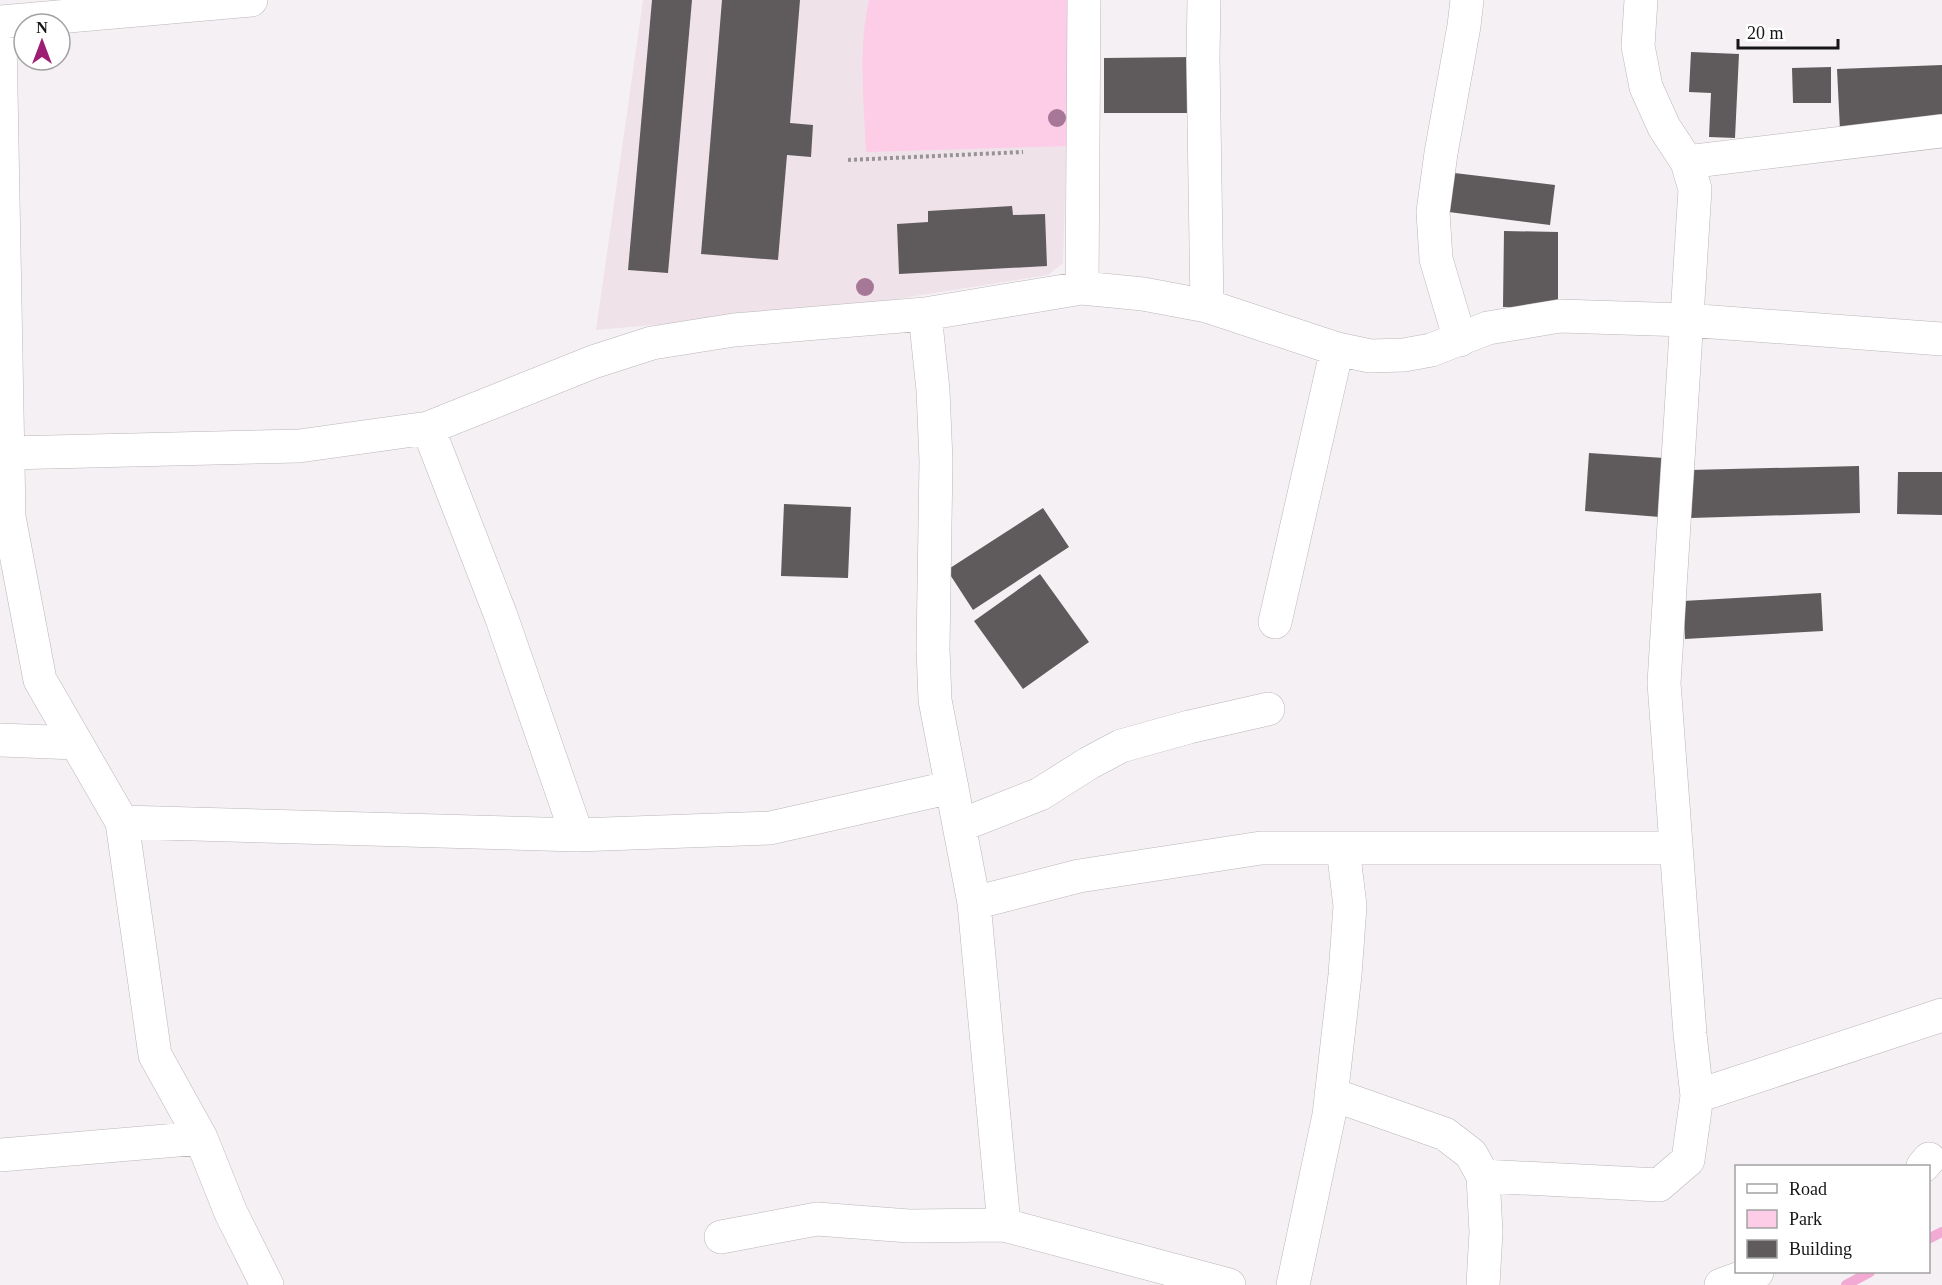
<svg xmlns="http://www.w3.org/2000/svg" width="1942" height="1285" viewBox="0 0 1942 1285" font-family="Georgia,serif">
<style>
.built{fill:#efe2e9}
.green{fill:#fdcce7}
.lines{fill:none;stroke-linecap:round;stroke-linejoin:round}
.stream{stroke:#f2a9d3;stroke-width:10}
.building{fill:#5f5b5d}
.minor-casing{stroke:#bab6b8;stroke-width:34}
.path{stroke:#969395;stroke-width:4;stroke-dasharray:3 3;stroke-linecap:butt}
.minor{stroke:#fff;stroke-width:33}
.tree{fill:#a77798}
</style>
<rect width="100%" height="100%" fill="#f5f0f3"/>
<path class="built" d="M643,0H1071L1063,263L1048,275L833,309L596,330Z"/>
<path class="green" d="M869,0H1071L1067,146L866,152C864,102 858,50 869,0Z"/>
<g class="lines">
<path class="stream" d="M1928,1239L1942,1232
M1846,1285L1870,1272"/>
</g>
<path class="building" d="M652,0H692L668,273L628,270Z
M722,0H800L790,123L813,125L811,157L787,155L778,260L701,254Z
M1691,52L1739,54L1735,138L1709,137L1711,93L1689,92Z
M1193,57V113H1104V58Z
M1942,65V125L1840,130L1837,69Z
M1831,67V103H1793L1792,68Z
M1446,172L1555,185L1550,225L1441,211Z
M1012,206L1013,215L1045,214L1047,266L899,274L897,224L928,222V211Z
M1504,231L1558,232V308L1503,307Z
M1589,453L1664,458L1660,517L1585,511Z
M1859,466L1860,513L1691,518L1690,470Z
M1898,472H1942V515L1897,514Z
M784,504L851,507L848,578L781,576Z
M1043,508L1069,547L973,610L947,570Z
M1040,574L1089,642L1023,689L974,621Z
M1821,593L1823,631L1685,639L1683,601Z"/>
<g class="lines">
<defs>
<path id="minor" d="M1204,0L1203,58L1207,306
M0,22L251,0
M0,37L9,517L40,680L122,822L155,1055L201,1138L231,1213L267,1285
M1687,162L1942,131
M1082,288L1084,0
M925,314L933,390L936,461L933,649L935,700L974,903L1004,1225
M1460,340L1436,259L1433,212L1441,153L1464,26L1467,0
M428,428L501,616L577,835
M8,453L299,446L428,428L593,362L652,343L734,330L925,314L1082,288L1143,294L1207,306L1337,349L1370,356L1404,355L1431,350L1488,328L1560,316L1686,320L1942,339
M1275,622L1337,349
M0,740L76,743
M122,822L577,835L770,828L952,787
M959,826L1040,794L1089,763L1121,746L1189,727L1268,709
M974,903L1079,876L1261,848H1676
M1331,1094L1445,1134L1471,1154L1483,1176L1486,1232L1483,1285
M1697,1096L1942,1015
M0,1155L201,1138
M1923,1166L1929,1159
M1483,1176L1659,1185L1688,1160L1697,1096L1690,1034L1664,683L1695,189L1687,162L1664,127L1646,87L1638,46L1641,0
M721,1237L817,1219L909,1226L1004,1225L1229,1285
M1293,1285L1329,1115L1345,975L1350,906L1343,848
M1721,1285L1757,1272"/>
</defs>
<use href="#minor" class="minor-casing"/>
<path class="path" d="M848,160L1023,152"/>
<use href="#minor" class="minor"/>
</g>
<g class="tree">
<circle cx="1057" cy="118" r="9"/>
<circle cx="865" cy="287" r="9"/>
</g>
<rect x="1735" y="1165" width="195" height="108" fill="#ffffff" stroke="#a2a2a2" stroke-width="1.5"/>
<rect x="1747" y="1184" width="30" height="9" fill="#ffffff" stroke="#a2a2a2" stroke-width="1.5"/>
<text x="1789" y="1195" font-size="18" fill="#171616">Road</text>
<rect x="1747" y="1210" width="30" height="18" fill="#fdcce7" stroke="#a2a2a2" stroke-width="1.5"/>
<text x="1789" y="1225" font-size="18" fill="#171616">Park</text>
<rect x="1747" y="1240" width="30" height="18" fill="#5f5b5d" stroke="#a2a2a2" stroke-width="1.5"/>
<text x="1789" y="1255" font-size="18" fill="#171616">Building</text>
<g transform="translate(42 42)"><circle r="28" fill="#ffffff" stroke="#a2a2a2" stroke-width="1.5"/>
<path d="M0-4.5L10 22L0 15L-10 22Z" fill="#9c1f74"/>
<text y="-9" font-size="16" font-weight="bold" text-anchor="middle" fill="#171616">N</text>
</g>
<path d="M1738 39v9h100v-9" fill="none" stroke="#171616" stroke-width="3"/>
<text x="1747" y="39" font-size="18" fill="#171616" stroke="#ffffff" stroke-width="4.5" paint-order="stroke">20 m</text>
</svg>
